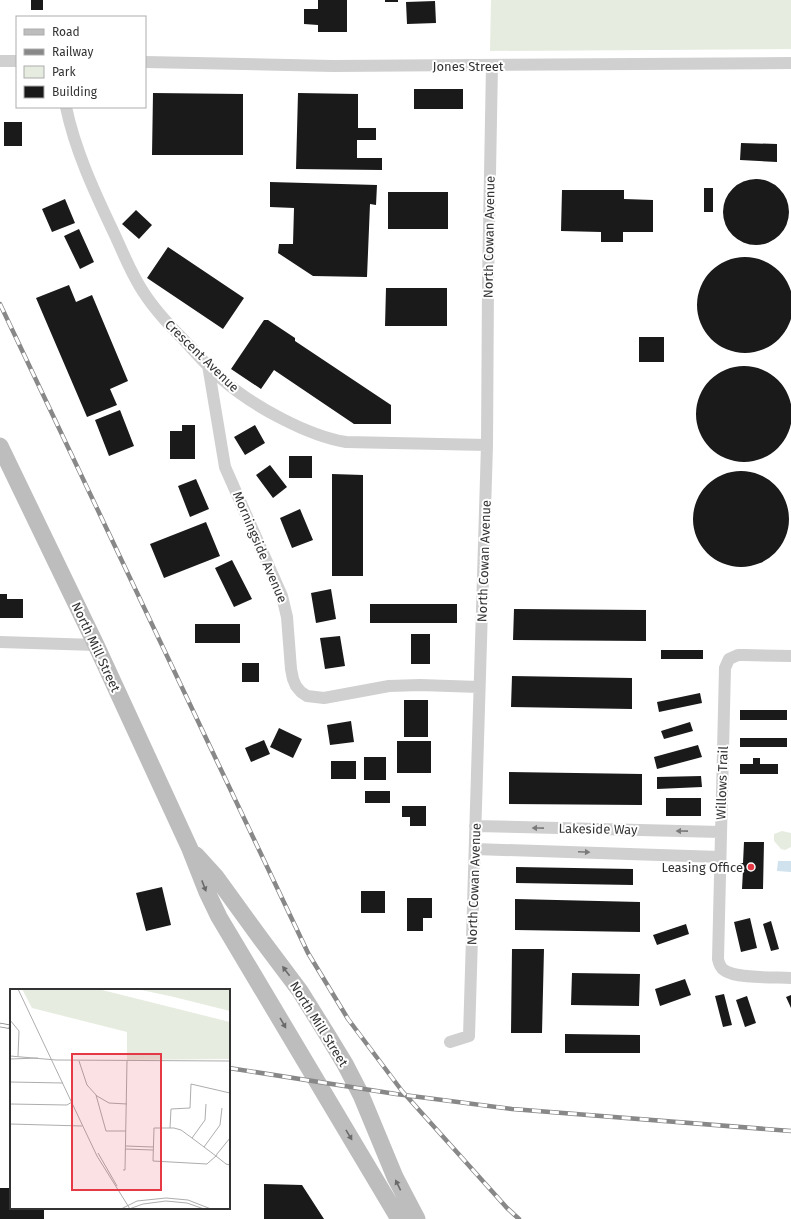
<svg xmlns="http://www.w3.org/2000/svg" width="791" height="1219" viewBox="0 0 791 1219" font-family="'Fira Sans',sans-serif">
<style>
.green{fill:#e6ecdf}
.water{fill:#cfe2ee}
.building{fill:#1a1a1a}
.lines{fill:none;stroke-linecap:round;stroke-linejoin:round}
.street{stroke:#d0d0d0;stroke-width:12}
.secondary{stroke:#bdbdbd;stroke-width:17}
.rail-casing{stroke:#888;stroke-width:4.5}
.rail{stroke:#fff;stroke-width:3;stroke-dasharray:9;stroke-linecap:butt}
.oneway{fill:#7a7a7a}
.oneway2{fill:#6a6a6a}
.poi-dot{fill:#e63946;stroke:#fff;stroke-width:1.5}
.labels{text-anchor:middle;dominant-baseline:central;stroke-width:4;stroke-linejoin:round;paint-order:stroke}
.street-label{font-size:13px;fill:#333;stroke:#fff}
.poi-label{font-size:13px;fill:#333;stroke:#fff;text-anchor:end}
.inset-road{fill:none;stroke:#adadad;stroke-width:1}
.view{fill:#e63946;fill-opacity:0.15;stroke:#e63946;stroke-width:2}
.inset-edge{fill:none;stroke:#333;stroke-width:2}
</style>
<rect width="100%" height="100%" fill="#fff"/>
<path class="green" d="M491,0H791V49L490,51Z
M782,831L791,833V847L785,850L781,849L774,841V834Z"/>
<path class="water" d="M778,861H791V872L777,871Z"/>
<path class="building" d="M31,0H43V10H31Z
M318,0H347V32H318V25L304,24V9H318Z
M385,0H398V2H385Z
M435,1L436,23L407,24L406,2Z
M414,89H463V109H414Z
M153,93L243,94V155H152Z
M298,93L358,94V128H376V140H357V158H382V170L296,169Z
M4,122H22V146H4Z
M741,143L777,144V162L740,160Z
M723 212a33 33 0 1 1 66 0a33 33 0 1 1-66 0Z
M270,182L377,185L376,205L370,204L367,277L313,276L278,253L279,244H293L294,208L270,207Z
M704,188H713V212H704Z
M562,190H624V199L653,200V232H623V242H601V232L561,231Z
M388,192H448V229H388Z
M65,199L75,223L52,232L42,209Z
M136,210L152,225L139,239L122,224Z
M79,229L94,262L80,269L64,236Z
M168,247L244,298L223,329L147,278Z
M697 305a48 48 0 1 1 96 0a48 48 0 1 1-96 0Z
M69,285L76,302L92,295L128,381L110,389L117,405L87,417L36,298Z
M386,288H447V326H385Z
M264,320H268L295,338V341L391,405V424H354L274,370L261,389L231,369Z
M639,337H664V362H639Z
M696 414a48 48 0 1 1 96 0a48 48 0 1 1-96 0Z
M120,410L134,446L109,456L95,420Z
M182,425H195V459H170V431H182Z
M255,425L265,443L245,455L234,437Z
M289,456H312V478H289Z
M270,465L287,487L273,498L256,475Z
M693 519a48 48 0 1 1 96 0a48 48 0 1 1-96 0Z
M332,474L363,475V576H332Z
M196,479L209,509L190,517L178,486Z
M300,509L313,540L292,548L280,518Z
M206,522L220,556L164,578L150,544Z
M232,560L252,599L234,607L215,568Z
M331,589L336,619L316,623L311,593Z
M0,594H7V599H23V618H0Z
M370,604H457V623H370Z
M514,609L646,610V641L513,640Z
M195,624H240V643H195Z
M411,634H430V664H411Z
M340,636L345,666L325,669L320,638Z
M661,650H703V659H661Z
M242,663H259V682H242Z
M512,676L632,678V709L511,707Z
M700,693L702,703L659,712L657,702Z
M404,700H428V737H404Z
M740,710H787V720H740Z
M351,721L354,742L330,745L327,725Z
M690,722L693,731L664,739L661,731Z
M279,728L302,739L293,758L270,747Z
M740,738H787V747H740Z
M264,740L270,754L251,762L245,748Z
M397,741H431V773H397Z
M698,745L702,757L657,769L654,757Z
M364,757H386V780H364Z
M753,758H760V764H778V774H740V764H753Z
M331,761H356V779H331Z
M509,772L642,774V805L509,804Z
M701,776L702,787L657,789V777Z
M365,791H390V803H365Z
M666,798H701V816H666Z
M402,806H426V826H410V817H402Z
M744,842H764L763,889H742L743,870H738L739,863H743Z
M516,867L633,869V885L516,883Z
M162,887L171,925L146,931L136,893Z
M361,891H385V913H361Z
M407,898H432V918H423V931H407Z
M515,899L640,902V932L515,930Z
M750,918L757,948L741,952L734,922Z
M771,921L779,949L771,951L763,924Z
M686,924L689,934L657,945L653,935Z
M512,949H544L542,1033H511Z
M572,973L640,974L639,1006L571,1005Z
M685,979L691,995L660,1006L655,989Z
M724,994L732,1025L723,1027L715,996Z
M791,995V1008L786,997Z
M747,996L756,1023L745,1027L736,1000Z
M565,1034L640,1035V1053H565Z
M264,1184L302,1185L324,1219H264Z
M0,1188H11V1208H44V1219H0Z"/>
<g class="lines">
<path class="street" d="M0,61H17
M145,62L333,66L791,63
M66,107C75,150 94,191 113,231C123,252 131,274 144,293C155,310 169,325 183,339C196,353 209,368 223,380C253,406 308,436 346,442L487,445
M208,365L225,467L282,596L287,617L291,669L293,679L296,686L301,692L307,696L324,698L389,686L420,685L479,687
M0,642L96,645
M791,656L744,655H738L729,659L725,668L718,959C719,964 721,968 724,970C735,979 777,977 791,978
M475,826L721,832
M475,849L720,857
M450,1042L469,1036L487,445L488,282L492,65"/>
<path class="secondary" d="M0,446L96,645L190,849L207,892L219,917L399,1219
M196,855L216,877L261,939L300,991L328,1036L345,1064L361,1095L395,1177L417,1219"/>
<defs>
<path id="rail" d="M0,304L308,953L348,1019L402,1091L507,1208L519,1219
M0,1025L11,1027
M229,1068L396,1094L512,1109L791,1131"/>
</defs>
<use href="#rail" class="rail-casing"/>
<use href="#rail" class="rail"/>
</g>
<defs><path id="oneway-solid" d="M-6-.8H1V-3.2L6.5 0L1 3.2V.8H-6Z"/></defs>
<g class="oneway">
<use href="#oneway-solid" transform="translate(538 828) rotate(-179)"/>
<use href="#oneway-solid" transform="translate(682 831) rotate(-179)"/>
<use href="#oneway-solid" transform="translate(584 852) rotate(2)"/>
</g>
<g class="oneway2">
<use href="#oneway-solid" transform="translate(204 886) rotate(69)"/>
<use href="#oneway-solid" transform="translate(286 971) rotate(-127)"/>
<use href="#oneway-solid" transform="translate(283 1023) rotate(60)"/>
<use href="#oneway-solid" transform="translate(349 1135) rotate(59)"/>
<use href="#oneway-solid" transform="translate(398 1185) rotate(-116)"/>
</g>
<circle class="poi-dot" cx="751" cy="867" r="4"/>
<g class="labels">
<g class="street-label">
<text x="468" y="66">Jones Street</text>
<text transform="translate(489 237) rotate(-89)">North Cowan Avenue</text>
<text transform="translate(202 356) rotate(44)">Crescent Avenue</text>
<text transform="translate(260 547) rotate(67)">Morningside Avenue</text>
<text transform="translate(484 561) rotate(-88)">North Cowan Avenue</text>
<text transform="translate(96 647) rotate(65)">North Mill Street</text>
<text transform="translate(722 783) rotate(-88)">Willows Trail</text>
<text transform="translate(598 829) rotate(1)">Lakeside Way</text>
<text transform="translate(474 884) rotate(-88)">North Cowan Avenue</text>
<text transform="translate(319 1024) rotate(58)">North Mill Street</text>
</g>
<g class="poi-label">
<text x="743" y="867">Leasing Office</text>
</g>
</g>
<g transform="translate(10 989)">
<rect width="220" height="220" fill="#fff"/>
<path d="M12,0H88L220,33V70L117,71V43L22,19ZM127,0H220V22L164,8Z" fill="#e6ecdf"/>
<path class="inset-road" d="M8,0L87,167L120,220M0,31L9,42L8,67M0,67L46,71L220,72M0,70L28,69M69,72L77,96L87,107L99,114L117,115M0,93L53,94M86,106L96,142H116M0,115L57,116L62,113M0,135L72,137M160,139L161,120L180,119L181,95L220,104M182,149L195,131L196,115M220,149L207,165L206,167L198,174L197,175L143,172L144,139H164L171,141L182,149L206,167L216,175L220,176M116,157L143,158M194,158L210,136L212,119M115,160L143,161M88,164L107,197M113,181H115L117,72M111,220L127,212L156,209L178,211L201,220M119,220L133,215L156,212L177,214L194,220"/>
<path class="view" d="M62,65H151V201H62Z"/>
<rect width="220" height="220" class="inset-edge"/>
</g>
<rect x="16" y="16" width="130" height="92" fill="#ffffff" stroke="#adadad"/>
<rect x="24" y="29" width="20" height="6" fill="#bdbdbd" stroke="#adadad"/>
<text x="52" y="36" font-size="12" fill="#333333">Road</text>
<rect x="24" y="49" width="20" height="6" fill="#888888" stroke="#adadad"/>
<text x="52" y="56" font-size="12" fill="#333333">Railway</text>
<rect x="24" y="66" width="20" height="12" fill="#e6ecdf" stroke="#adadad"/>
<text x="52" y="76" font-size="12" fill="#333333">Park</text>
<rect x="24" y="86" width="20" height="12" fill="#1a1a1a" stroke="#adadad"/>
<text x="52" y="96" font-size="12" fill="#333333">Building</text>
</svg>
